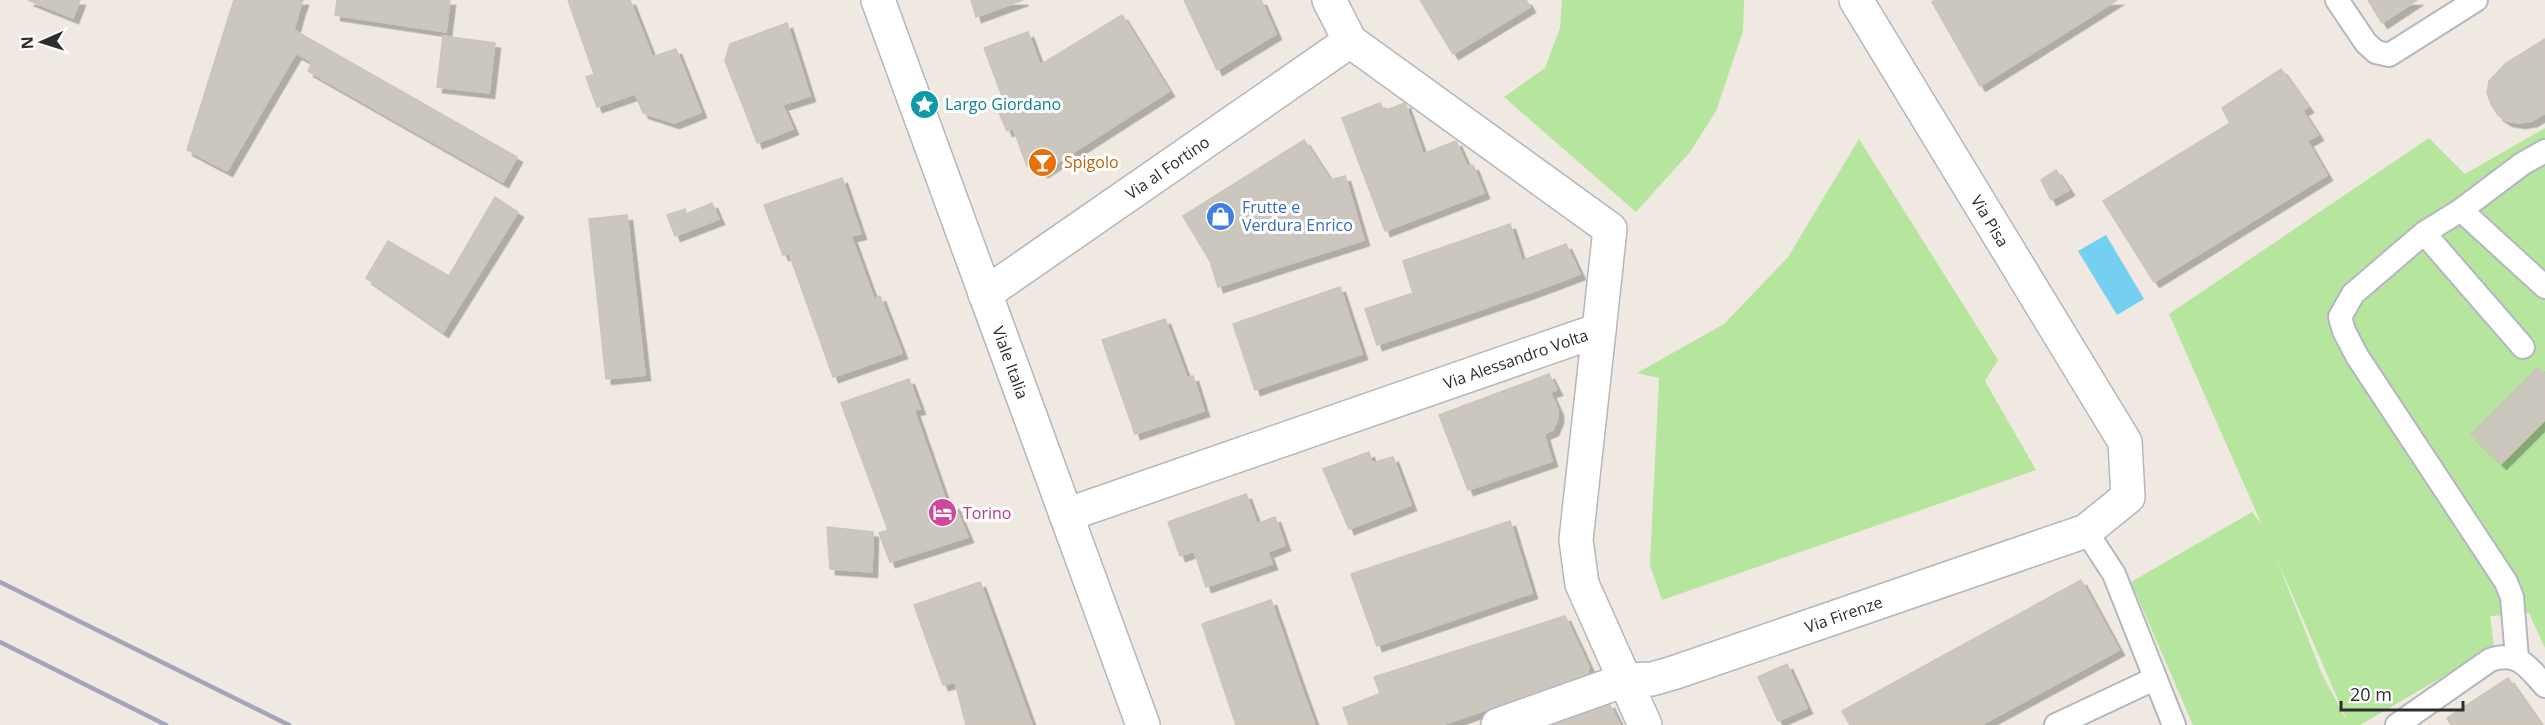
<svg xmlns="http://www.w3.org/2000/svg" width="2545" height="725" viewBox="0 0 2545 725" font-family="'Open Sans',sans-serif">
<style>
.green{fill:#b6e59e;fill-rule:evenodd}
.water{fill:#75cff0}
.building{fill:#cbc7bf;stroke:#cbc5ba;stroke-width:1.5;filter:url(#shadow)}
.lines{fill:none;stroke-linecap:round;stroke-linejoin:round}
.service-casing{stroke:#b4b7c1;stroke-width:26}
.minor-casing{stroke:#b4b7c1;stroke-width:36}
.tertiary-casing{stroke:#b4b7c1;stroke-width:36}
.service{stroke:#fff;stroke-width:22}
.minor{stroke:#fff;stroke-width:33}
.tertiary{stroke:#fff;stroke-width:33}
.rail{stroke:#a3a6b8;stroke-width:4.5}
.labels{text-anchor:middle;dominant-baseline:central;stroke-width:6;stroke-linejoin:round;paint-order:stroke}
.culture-label{font-size:16px;fill:#0d838f;stroke:#fff;text-anchor:start}
.food-label{font-size:16px;fill:#c56008;stroke:#fff;text-anchor:start}
.street-label{font-size:16px;fill:#2e2e2e;stroke:#fff}
.shop-label{font-size:16px;fill:#366cbe;stroke:#fff;text-anchor:start}
.hotel-label{font-size:16px;fill:#b23c85;stroke:#fff;text-anchor:start}
</style>
<defs>
<filter id="shadow"><feDropShadow dx="5.5" dy="5.5" stdDeviation="0" flood-color="#0004"/></filter>
</defs>
<rect width="100%" height="100%" fill="#efe9e1"/>
<path class="green" d="M1562,0H1744L1743,31L1716,111L1690,152L1636,212L1504,97L1545,68L1560,28Z
M2545,128V648L2529,613L2490,616L2494,647L2360,725H2193L2131,582L2252,512L2262,525L2169,314L2429,138L2465,174ZM2276,557L2346,718V719L2322,674Z
M1859,139L1998,360L1985,381L2036,470L1662,600L1650,565L1659,378L1637,373L1724,324L1788,257Z"/>
<path class="water" d="M2106,235L2144,299L2117,315L2078,251Z"/>
<path class="building" d="M28,0H80L73,18Z
M234,0H264L299,11L294,30L517,157L503,182L308,71L312,62L296,53L227,171L187,150Z
M264,0H303L299,11Z
M337,0H450L446,32L335,15Z
M568,0H630L663,84L597,107L586,77L594,74Z
M971,0H1023L976,17Z
M1184,0H1261L1276,34L1217,70Z
M1420,0H1526L1530,7L1453,54Z
M1935,0H2117L1980,86L1932,2Z
M2368,0H2417L2382,23Z
M1122,15L1169,91L1043,172L1027,166L1013,128L1007,131L993,99L1002,96L984,48L1028,32L1040,65Z
M787,23L810,96L747,116L725,61L730,44Z
M443,36L495,43L489,93L437,87Z
M2545,39V113L2532,121L2520,123L2507,121L2498,115L2491,104L2487,93L2489,81L2506,63Z
M676,49L701,112L674,123L643,113L635,93L663,84L652,57Z
M2281,69L2308,107L2302,110L2318,135L2307,141L2327,175L2154,282L2103,201L2230,123L2222,108Z
M1380,103L1384,111L1405,103L1423,154L1456,141L1467,166L1473,165L1484,193L1385,231L1342,118Z
M782,104L793,129L757,143L747,116Z
M1304,140L1330,180L1345,176L1364,240L1218,287L1210,261L1183,216Z
M2056,170L2069,190L2051,200L2041,180Z
M842,178L861,234L851,236L874,299L880,296L902,353L833,377L789,253L783,255L764,205Z
M495,197L518,212L443,332L366,278L388,241L449,276Z
M712,203L719,219L675,236L667,215L685,209L686,214Z
M627,215L645,375L606,379L589,219Z
M1510,224L1532,292L1424,329L1403,261Z
M1566,244L1580,274L1532,292L1521,261Z
M1340,287L1362,354L1255,390L1233,324Z
M1413,293L1424,329L1377,345L1365,309Z
M1165,319L1187,378L1193,376L1204,411L1135,434L1102,340Z
M2538,367L2545,374V420L2501,464L2471,434Z
M1549,374L1557,390L1550,392L1558,410V418L1553,430L1544,434L1552,461L1468,490L1439,415Z
M909,379L920,409L914,410L948,507L954,504L968,537L890,562L879,533L888,530L841,403Z
M1369,452L1372,463L1393,457L1411,505L1349,529L1323,469Z
M1246,494L1272,564L1206,587L1194,551L1180,556L1168,522Z
M1275,517L1285,545L1268,552L1257,524Z
M1510,521L1532,593L1377,646L1351,574Z
M827,527L873,532L872,572L830,569Z
M2081,580L2119,650L1981,725H1850L1842,711Z
M980,582L1032,725H966L955,682L943,685L914,605Z
M1271,600L1298,678L1315,725H1236L1202,624Z
M1565,616L1589,667L1587,675L1442,725H1392L1374,677Z
M1787,664L1807,708L1778,721L1758,677Z
M2508,678L2541,725H2451L2447,718Z
M1379,694L1392,725H1349L1343,708Z
M1609,703L1620,725H1552L1598,707Z"/>
<g class="lines">
<defs>
<path id="service" d="M2337,0L2366,43L2376,52L2389,55L2476,0
M2461,210L2545,287
M2424,233L2523,347
M2086,531L2114,574L2174,725
M2517,658L2512,597L2506,582L2357,356L2344,331L2340,317L2353,294L2424,233L2461,210L2522,164L2545,151
M2056,725L2154,679
M2397,725L2490,660C2518,650 2528,667 2545,686"/>
<g id="minor">
<path id="s1" d="M985,294L1350,41"/>
<path d="M1599,330L1576,540L1582,584L1645,725"/>
<path id="s2" d="M1066,515L1599,330L1610,229L1350,41L1329,0"/>
<path id="s3" d="M1498,725L1625,680L1652,679L1673,673L2086,531L2128,497L2125,442L1856,0"/>
</g>
<g id="tertiary">
<path id="s4" d="M878,0L1143,725"/>
</g>
</defs>
<use href="#service" class="service-casing"/>
<use href="#minor" class="minor-casing"/>
<use href="#tertiary" class="tertiary-casing"/>
<use href="#service" class="service"/>
<use href="#minor" class="minor"/>
<use href="#tertiary" class="tertiary"/>
<path class="rail" d="M0,582L289,725
M0,642L166,725"/>
</g>
<defs>
<symbol id="sight-disc" viewBox="-11 -11 22 22"><circle r="9.5" fill="#0f9aa8" stroke="#fff"/><path d="M0-6L1.8-2.2L6-1.7L2.9 1.2L3.7 5.4L0 3.3L-3.7 5.4L-2.9 1.2L-6-1.7L-1.8-2.2Z" fill="#fff"/></symbol>
<symbol id="bar-disc" viewBox="-11 -11 22 22"><circle r="9.5" fill="#e8710a" stroke="#fff"/><path d="M-6-5H6L.8 .8V4.5H3.5V6h-7V4.5H-.8V.8Z" fill="#fff"/></symbol>
<symbol id="shop-disc" viewBox="-11 -11 22 22"><circle r="9.5" fill="#3f7fe0" stroke="#fff"/><path d="M-5-2.5h2.3a2.7 3.5 0 0 1 5.4 0H5L5.5 6h-11ZM-1.5-2.5h3a1.5 2.3 0 0 0-3 0Z" fill="#fff"/></symbol>
<symbol id="hotel-disc" viewBox="-11 -11 22 22"><circle r="9.5" fill="#d1479c" stroke="#fff"/><path d="M-6-4.5h1.5V1H6V5H4.5V3h-9V5H-6ZM-4 0a1.8 1.8 0 1 1 3.6 0ZM.5 0V-2.5h3Q6-2.5 6 0Z" fill="#fff"/></symbol>
</defs>
<g fill-rule="evenodd">
<use href="#sight-disc" x="908" y="88" width="33" height="33"/>
<use href="#bar-disc" x="1026" y="146" width="33" height="33"/>
<use href="#shop-disc" x="1204" y="200" width="33" height="33"/>
<use href="#hotel-disc" x="926" y="496" width="33" height="33"/>
</g>
<g class="labels">
<g class="culture-label">
<text x="945" y="104">Largo Giordano</text>
</g>
<g class="food-label">
<text x="1064" y="162">Spigolo</text>
</g>
<g class="street-label">
<text stroke="none"><textPath href="#s1" startOffset="222">Via al Fortino</textPath></text>
<text transform="translate(1990 221) rotate(59)">Via Pisa</text>
<text stroke="none"><textPath href="#s2" startOffset="476">Via Alessandro Volta</textPath></text>
<text stroke="none"><textPath href="#s4" startOffset="386">Viale Italia</textPath></text>
<text stroke="none"><textPath href="#s3" startOffset="364">Via Firenze</textPath></text>
</g>
<g class="shop-label">
<text x="1242" y="207">Frutte e<tspan x="1242" dy="18">Verdura Enrico</tspan></text>
</g>
<g class="hotel-label">
<text x="963" y="513">Torino</text>
</g>
</g>
<g transform="translate(42 42) rotate(267)" stroke="#ffffff" stroke-width="4.5" paint-order="stroke">
<path d="M0-4.5L10 22L0 15L-10 22Z" fill="#2e2e2e"/>
<text y="-9" font-size="16" font-weight="bold" text-anchor="middle" fill="#2e2e2e">N</text>
</g>
<path d="M2341 701v9h122v-9" fill="none" stroke="#2e2e2e" stroke-width="3"/>
<text x="2350" y="701" font-size="18" fill="#2e2e2e" stroke="#ffffff" stroke-width="4.5" paint-order="stroke">20 m</text>
</svg>
